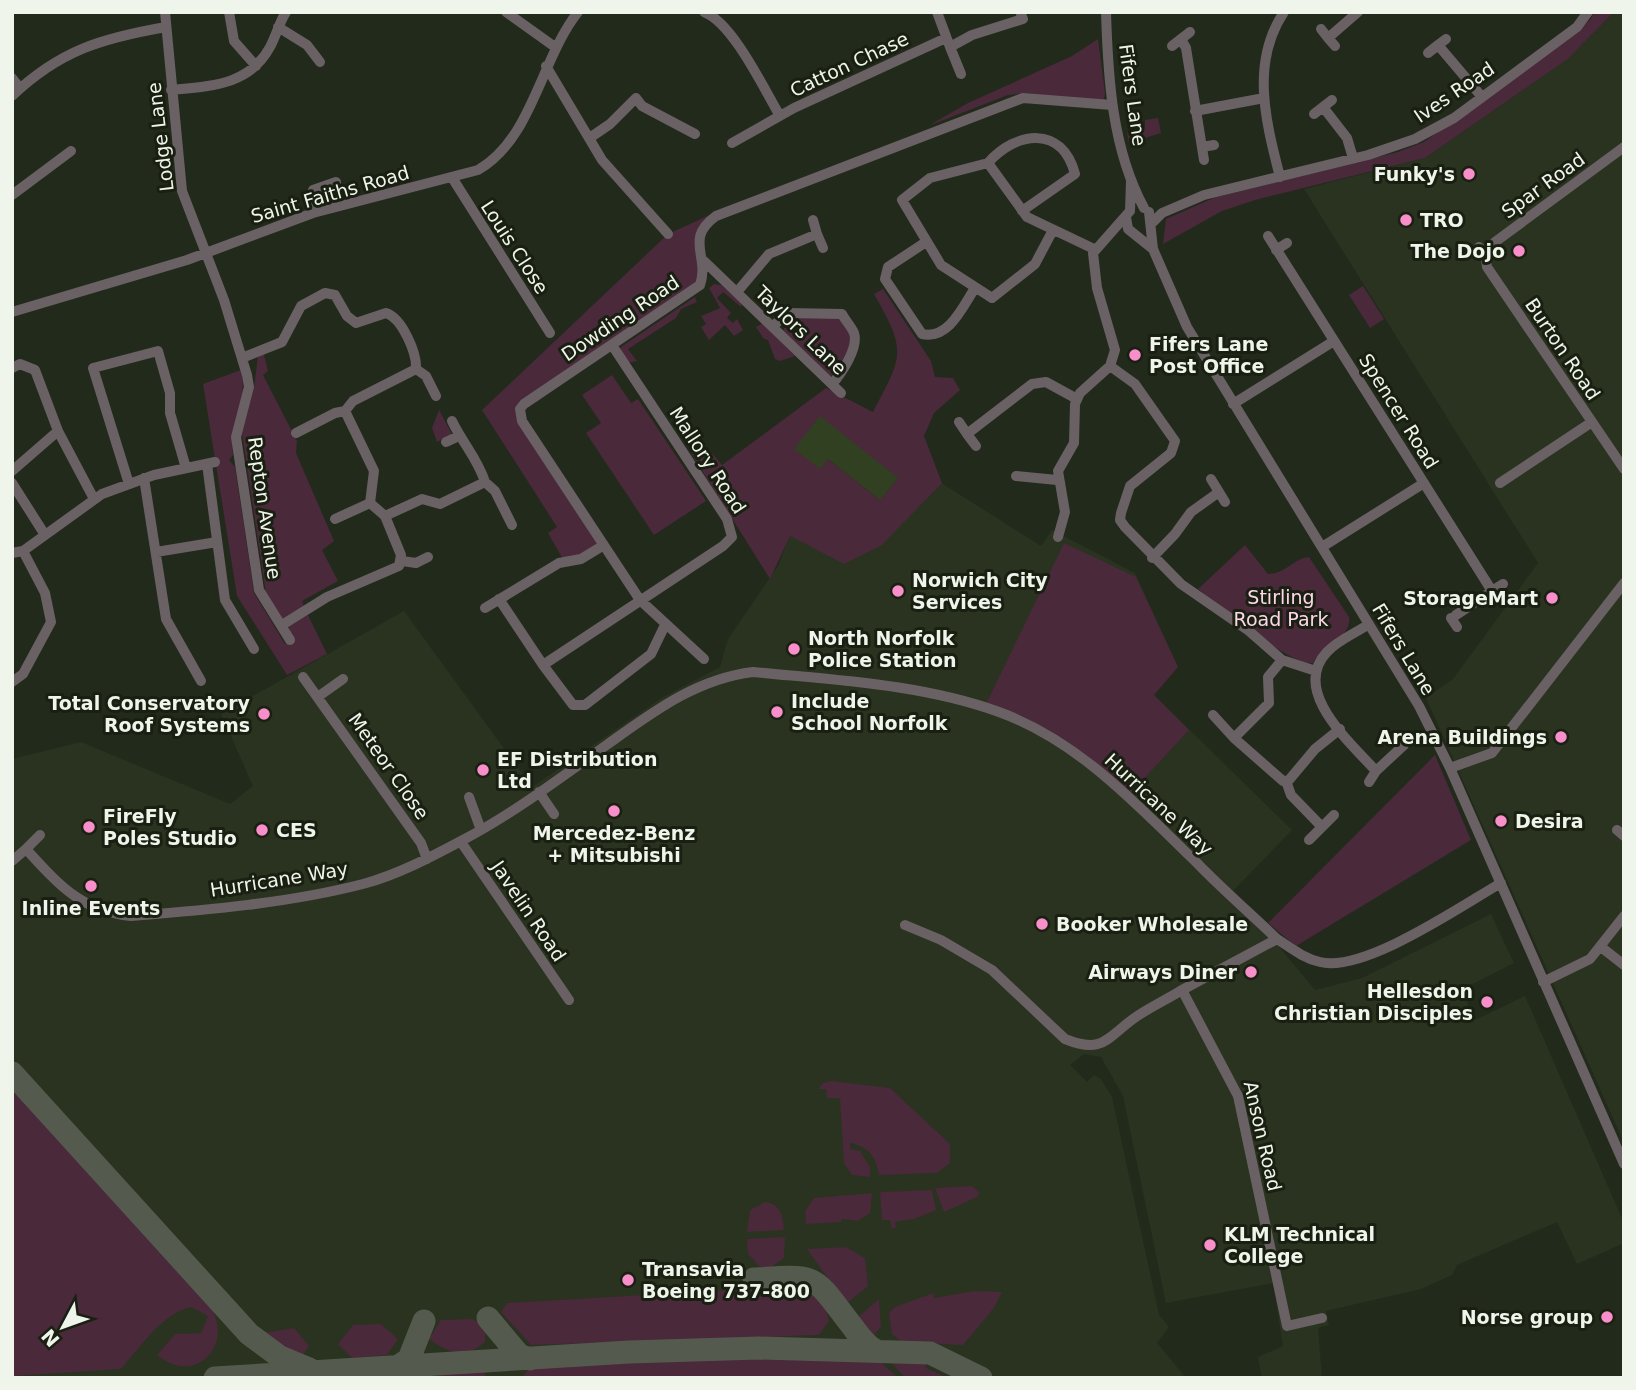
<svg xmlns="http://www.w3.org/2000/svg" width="1636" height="1390" viewBox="0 0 1636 1390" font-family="'DejaVu Sans',sans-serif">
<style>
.built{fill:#29331f}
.green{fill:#49293a;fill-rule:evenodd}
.water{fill:#314021}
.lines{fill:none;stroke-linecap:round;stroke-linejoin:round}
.taxiway{stroke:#545b4e;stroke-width:23}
.minor{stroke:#6a6165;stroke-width:10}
.poi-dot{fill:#f98fca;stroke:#192012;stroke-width:2.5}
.labels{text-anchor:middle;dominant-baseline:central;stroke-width:6;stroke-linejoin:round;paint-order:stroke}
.street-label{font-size:19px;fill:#f0f5eb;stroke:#192012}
.poi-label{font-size:19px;font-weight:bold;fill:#f0f5eb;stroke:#192012;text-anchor:start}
.park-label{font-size:19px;fill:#fdd6ea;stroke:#192012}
</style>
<rect width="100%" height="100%" fill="#222a1c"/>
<path class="built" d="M1614,12H1624V1143L1426,698L1453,679L1538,563L1304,189L1425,158L1568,59Z
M924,472L1041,546L1052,530L1135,573L1178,667L1154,695L1292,830L1233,891L1315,990L1362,978L1491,914L1514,963L1461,990L1475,1020L1525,996L1624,1223V1243L1577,1264L1557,1222L1457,1265L1452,1275L1421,1289L1326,1311L1329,1325L1318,1328L1322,1378H1262L1258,1357L1283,1346L1273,1283L1166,1303L1123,1096L1101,1057L1084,1054L1070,1065L1087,1082L1094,1075L1101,1079L1112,1097L1159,1315L1169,1327L1157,1343L1186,1378H12V759L81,742L230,804L253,786L221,714L404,611L532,787L663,697L720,667L728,639L778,566L797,516Z"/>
<path class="green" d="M1594,12H1614L1568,59L1425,158L1255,200L1222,211L1163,244L1166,219L1216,197L1398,152L1424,142L1577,32L1591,19Z
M1098,39L1105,93L1104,99L1099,102L1026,93L1008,95L928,126L968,103L1072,56Z
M1158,118L1161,133L1129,143L1127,133L1145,128V120Z
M714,213L702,230L700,285L524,404L520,415L604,545L564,561L548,533L557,527L482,410L668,234Z
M714,284L721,285L742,304L741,307L723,292L717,298L731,313L727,318L733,323L737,319L743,330L734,336L725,325L709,340L701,327L706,324L701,316L720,308L709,288Z
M1363,286L1384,319L1370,328L1349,295Z
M883,289L931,361L935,377L953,378L960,390L934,413L924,436L942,483L882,545L844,564L790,536L770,579L691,453L705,445L722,465L826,388L873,412C903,355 907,352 874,294ZM828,459L898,478L880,500Z
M695,297L697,302L681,309L676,318L628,349L637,361L627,363L620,355L621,347Z
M790,316H837C842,322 849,329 851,335C857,348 842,370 831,376L825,374L783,331Z
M763,323L795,356L780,361L775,359L768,340L764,339L756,327Z
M258,355H264L268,371L263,375L297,441L296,453L334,541L322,550L338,581L302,601L305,609L285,622L279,620L266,593L242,433L254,388Z
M241,370C249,399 229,425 233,455L229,460L235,467L254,593L285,644L290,640L289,626L308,615L327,654L287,675L237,596L203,384Z
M612,375L631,403L638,399L706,501L654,535L586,433L601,423L582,395Z
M439,410L452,434L437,442L432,428Z
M1064,543L1136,577L1178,667L1154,695L1189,730L1128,796L1062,744L984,708Z
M1245,545L1268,574C1288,573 1292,559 1309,557L1349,617C1352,638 1323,644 1313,663C1292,667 1217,605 1198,589Z
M1435,755L1471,840L1296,946L1268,923Z
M831,1081L890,1088L950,1144V1163L937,1173L879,1175C876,1157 869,1147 850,1143V1149L860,1151L870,1167V1177L852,1175L844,1163L840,1098H827L826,1089H818L823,1083Z
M12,1089L210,1306C235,1345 195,1387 157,1355L175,1334L201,1333L208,1316L191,1307C162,1314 140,1347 121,1369L12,1376Z
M972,1186L980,1193L977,1197L944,1212L935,1188Z
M932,1190L936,1210L914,1219L895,1222L896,1228L892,1229L890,1220H882L880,1192Z
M872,1193L870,1213L858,1221L842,1219L841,1222L806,1224L805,1211L814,1198Z
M765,1202C781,1204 783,1216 784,1230L747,1232L750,1210Z
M785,1237L784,1258L771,1267H760L748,1254L747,1239Z
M846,1247L865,1258L868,1286L846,1304L807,1249Z
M798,1286C815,1292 826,1303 829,1321L819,1335L531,1345L501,1312L507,1303Z
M975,1291L1002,1292L994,1308L963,1345L902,1342L892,1334L889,1313L895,1307L933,1293L934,1298Z
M879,1299L881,1326L872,1338L857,1318Z
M473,1319L486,1328L485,1342C466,1359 448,1353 429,1339L441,1320Z
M381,1324L398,1339L387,1355L352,1358L338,1344L353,1325Z
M294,1328L309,1346L303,1355L272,1342L263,1333Z
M713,1356L876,1358L898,1378H521L532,1365Z
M888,1359L926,1362V1368L948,1378H905Z
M481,1369L487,1378H437L442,1371Z"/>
<path class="water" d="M820,416L898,478L880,500L828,459L820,469L794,449Z"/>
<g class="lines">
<path class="taxiway" d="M12,1073L249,1334L280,1357L309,1369
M754,1279C820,1275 812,1274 852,1326C859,1335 865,1345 875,1350
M488,1318L519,1355L530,1359
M397,1367L409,1359L424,1321
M215,1378L629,1352L759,1348L930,1353L981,1378"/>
<path class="minor" d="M165,12L182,191L224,300L247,375L249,387L236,437L259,590L290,640
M229,12L234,41L256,66
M506,12L555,47
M704,12C733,23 764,89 780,116
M937,12L950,47L972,35L1023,19L1021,14
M1106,12C1108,78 1112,149 1144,208
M278,27L307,45L320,62
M1321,29L1328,38L1358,12
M1328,38L1335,46
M1181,39L1190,32
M1438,45L1446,39
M1172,46L1181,39L1186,48L1204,160
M950,47L961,74
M1428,53L1438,45L1482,97
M546,66L602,160L668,234
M12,78L20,88
M171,90C210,86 249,86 270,47C276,36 279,23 286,12
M12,96C60,50 103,38 166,27
M1323,107L1332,100
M1195,111L1264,98
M1314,114L1323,107L1347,138L1353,158
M591,137L610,124L636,98L642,106L695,134
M732,143L794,108L946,38
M1202,147L1214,145
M988,163C1016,131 1062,125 1075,174L1022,211
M1280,177C1266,122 1250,63 1284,12
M453,179L550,333
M12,195L71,151
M1149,212L1153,249L1187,327L1419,706L1450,768L1624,1164
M313,213L310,201L313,190L336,182
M1126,217L1128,229L1153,249
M1153,222L1162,213L1204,195L1368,155L1415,139L1454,118L1577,27L1588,12
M1053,230L1035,264L992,298L941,265L902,200L930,178L988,163L1027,217L1094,249
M817,234L823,248
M1268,236L1492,591L1503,584
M926,242L888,267L885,279L922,334C949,340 963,306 975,288
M1479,247L1485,253L1487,267L1624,469
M1276,250L1287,243
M1485,253L1495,242L1624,147
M704,261L841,393
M737,292L769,254L817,234L813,220
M12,312L187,260L313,213L478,170C533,138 540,60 578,12
M773,326L788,313L842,314C845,320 851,326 854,333C859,348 841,374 832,384
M612,345L727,519L732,537L723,546L543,665L573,705H585L651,654L665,625
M242,358L282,342L301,306L325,293L335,295L347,316L356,323L386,313C402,318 417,353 416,369L353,401L345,411L335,413L296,433
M1110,366L1135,384L1175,441L1171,453L1130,486L1121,513L1120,520L1125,527L1181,584L1249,631L1282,660L1316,671
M12,368L20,364L35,370L58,431L94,499
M416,369L426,376L436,396
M1233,404L1334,341
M345,411L374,471L370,503
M959,422L967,434
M446,442L459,436
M976,446L967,434L1032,384L1046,382L1077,399
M207,464L225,600L254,649
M12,471L58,431
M1016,476L1057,480
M144,478L166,619L201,681
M485,482L495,491L512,525
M12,483L45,535
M1500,483L1592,422
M129,484L93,368L158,351L170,393V413L186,468
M1219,492L1225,502
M370,503L385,516L422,499L440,504L485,482C478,459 463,444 452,421
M335,519L370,503
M1058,537L1065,512L1058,471L1074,443L1075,404L1080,393L1110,366L1115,350L1097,288L1093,253L1130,211L1131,181
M1322,547L1424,483
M156,552L217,542
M12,553L23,551L102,494L154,475L215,462
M1152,558L1175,534L1191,512L1219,492L1211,479
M402,561L416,563L428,557
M499,599L543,665
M485,608L559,563L581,559L604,545
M1456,615L1492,591
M1451,618L1457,627
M282,625L327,597L399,566L401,555L385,516
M704,659L640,600L522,421L520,409L524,404L700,285C710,256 684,239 716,216L1023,98L1112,105
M303,677L421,843L427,859
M12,682L23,674L51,622L45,593L23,551
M319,696L343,679
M1213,715L1234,738L1283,781L1289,780L1315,749L1340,729
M1234,738L1269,703L1268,677L1282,660
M1450,768L1492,753L1624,583
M1376,771L1404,745
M1286,781L1291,795L1322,827L1309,840
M1369,782L1376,771C1351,743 1290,691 1327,652C1338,640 1356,633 1369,624
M539,792L554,814
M469,797L481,830
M1322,827L1334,815
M1617,830L1624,836
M461,842L569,1000
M26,849L40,835
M12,861L26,849C59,885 81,911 131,916C208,910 289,903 363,884C397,875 431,857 461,841C513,814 560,778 608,744C653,712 696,679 753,672C834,680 922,684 999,712C1079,741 1137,805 1196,862C1222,889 1250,913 1277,939C1291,948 1303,958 1320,962C1364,973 1461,906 1501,883
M905,925L941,940L992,970L1065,1039C1102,1054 1106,1039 1133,1019C1148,1008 1166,1000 1182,990L1238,1096L1287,1326L1322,1318
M1601,947L1624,965
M1543,982L1590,959L1624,916
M1182,990L1277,939"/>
</g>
<g class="poi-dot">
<circle cx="1469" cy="174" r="7"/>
<circle cx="1406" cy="220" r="7"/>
<circle cx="1519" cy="251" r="7"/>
<circle cx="1135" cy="355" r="7"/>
<circle cx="898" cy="591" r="7"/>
<circle cx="1552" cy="598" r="7"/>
<circle cx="794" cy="649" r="7"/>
<circle cx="777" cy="712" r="7"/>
<circle cx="264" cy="714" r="7"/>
<circle cx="1561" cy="737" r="7"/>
<circle cx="483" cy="770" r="7"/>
<circle cx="614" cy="811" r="7"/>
<circle cx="1501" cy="821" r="7"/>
<circle cx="89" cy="827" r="7"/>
<circle cx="262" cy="830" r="7"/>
<circle cx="91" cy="886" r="7"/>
<circle cx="1042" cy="924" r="7"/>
<circle cx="1251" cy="972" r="7"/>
<circle cx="1487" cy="1002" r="7"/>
<circle cx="1210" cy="1245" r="7"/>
<circle cx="628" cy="1280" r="7"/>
<circle cx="1607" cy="1317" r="7"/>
</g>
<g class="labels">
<g class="street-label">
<text transform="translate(849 64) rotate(-25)">Catton Chase</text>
<text transform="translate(1454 92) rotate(-34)">Ives Road</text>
<text transform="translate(1133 95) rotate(82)">Fifers Lane</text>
<text transform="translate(160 137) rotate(-97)">Lodge Lane</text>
<text transform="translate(1543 185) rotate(-36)">Spar Road</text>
<text transform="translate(330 194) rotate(-16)">Saint Faiths Road</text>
<text transform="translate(515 247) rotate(57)">Louis Close</text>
<text transform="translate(620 318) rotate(-34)">Dowding Road</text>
<text transform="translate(801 330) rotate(44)">Taylors Lane</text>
<text transform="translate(1563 349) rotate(56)">Burton Road</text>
<text transform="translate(1399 411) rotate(58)">Spencer Road</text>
<text transform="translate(708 460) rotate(57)">Mallory Road</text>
<text transform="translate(265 508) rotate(82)">Repton Avenue</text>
<text transform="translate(1404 649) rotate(59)">Fifers Lane</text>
<text transform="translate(389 766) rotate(55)">Meteor Close</text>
<text transform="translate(1159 804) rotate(43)">Hurricane Way</text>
<text transform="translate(279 879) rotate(-9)">Hurricane Way</text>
<text transform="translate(529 911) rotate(56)">Javelin Road</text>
<text transform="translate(1263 1136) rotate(77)">Anson Road</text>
</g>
<g class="poi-label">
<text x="1455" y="174" text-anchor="end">Funky's</text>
<text x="1420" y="220">TRO</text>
<text x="1505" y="251" text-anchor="end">The Dojo</text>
<text x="1149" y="344">Fifers Lane<tspan x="1149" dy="22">Post Office</tspan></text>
<text x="912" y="580">Norwich City<tspan x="912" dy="22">Services</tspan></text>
<text x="1538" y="598" text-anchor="end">StorageMart</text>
<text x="808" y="638">North Norfolk<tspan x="808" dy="22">Police Station</tspan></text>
<text x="791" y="701">Include<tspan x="791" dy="22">School Norfolk</tspan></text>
<text x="250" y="703" text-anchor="end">Total Conservatory<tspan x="250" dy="22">Roof Systems</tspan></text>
<text x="1547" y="737" text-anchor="end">Arena Buildings</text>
<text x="497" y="759">EF Distribution<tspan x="497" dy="22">Ltd</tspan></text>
<text x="103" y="816">FireFly<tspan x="103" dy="22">Poles Studio</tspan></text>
<text x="1515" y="821">Desira</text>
<text x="276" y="830">CES</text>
<text x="614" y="833" text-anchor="middle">Mercedez-Benz<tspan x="614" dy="22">+ Mitsubishi</tspan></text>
<text x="91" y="908" text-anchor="middle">Inline Events</text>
<text x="1056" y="924">Booker Wholesale</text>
<text x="1237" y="972" text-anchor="end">Airways Diner</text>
<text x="1473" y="991" text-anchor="end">Hellesdon<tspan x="1473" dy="22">Christian Disciples</tspan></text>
<text x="1224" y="1234">KLM Technical<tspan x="1224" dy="22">College</tspan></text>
<text x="642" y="1269">Transavia<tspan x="642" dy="22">Boeing 737-800</tspan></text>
<text x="1593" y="1317" text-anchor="end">Norse group</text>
</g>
<g class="park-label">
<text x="1281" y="597">Stirling<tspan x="1281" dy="22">Road Park</tspan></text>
</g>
</g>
<rect width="1636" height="1390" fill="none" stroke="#f0f5eb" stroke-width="28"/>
<g transform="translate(63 1327) rotate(229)" stroke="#192012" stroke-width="5" paint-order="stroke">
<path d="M0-5L12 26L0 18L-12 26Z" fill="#f0f5eb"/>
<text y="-10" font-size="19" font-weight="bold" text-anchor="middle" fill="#f0f5eb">N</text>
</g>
</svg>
